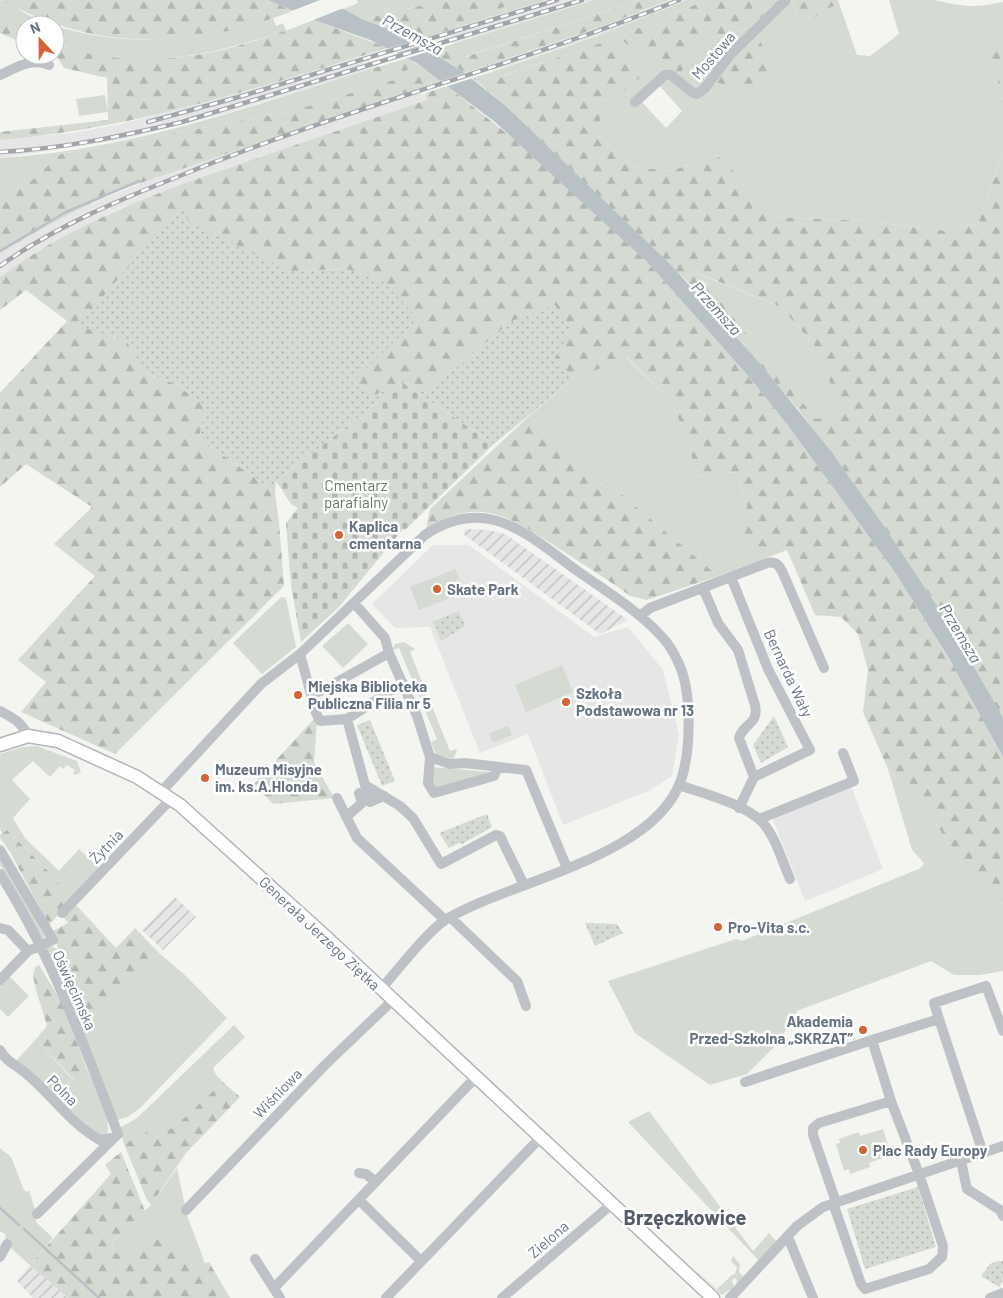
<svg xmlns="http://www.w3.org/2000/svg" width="1003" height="1298" viewBox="0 0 1003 1298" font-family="Barlow,sans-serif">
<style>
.built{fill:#e5e6e5}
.industrial{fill:url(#industrial-furrows)}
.grass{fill:#d5dbd3;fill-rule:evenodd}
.forest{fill:url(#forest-firs);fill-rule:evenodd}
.cemetery{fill:url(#cemetery-stones)}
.park{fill:url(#park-dots)}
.water{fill:#b8c2c6}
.pier{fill:#f4f5f1}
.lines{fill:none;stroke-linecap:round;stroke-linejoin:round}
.stream{stroke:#b8c2c6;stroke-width:2.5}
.major-casing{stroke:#b2b5b9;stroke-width:15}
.minor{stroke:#bec1c5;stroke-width:10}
.major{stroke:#fff;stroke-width:12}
.rail-casing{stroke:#a2a6ab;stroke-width:4.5}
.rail{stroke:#fff;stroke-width:2.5;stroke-dasharray:8;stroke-linecap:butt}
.poi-dot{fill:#d46433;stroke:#fff;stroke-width:2}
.labels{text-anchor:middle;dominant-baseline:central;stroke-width:5;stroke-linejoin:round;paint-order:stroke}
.street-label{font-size:15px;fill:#667380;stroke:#fff}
.park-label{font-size:15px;fill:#677865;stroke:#fff}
.poi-label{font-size:15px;font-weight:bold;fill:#667380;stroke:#fff;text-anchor:start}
.water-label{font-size:16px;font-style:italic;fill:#62737d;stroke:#fff}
.district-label{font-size:20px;font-weight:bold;fill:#535c66;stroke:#fff}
</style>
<defs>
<pattern id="industrial-furrows" width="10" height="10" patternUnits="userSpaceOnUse" patternTransform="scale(1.25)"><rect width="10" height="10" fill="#e5e6e5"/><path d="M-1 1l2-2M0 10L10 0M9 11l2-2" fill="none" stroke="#bdbfbf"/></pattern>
<pattern id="forest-firs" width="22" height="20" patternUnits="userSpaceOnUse" patternTransform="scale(1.25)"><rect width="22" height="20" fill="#d5dbd3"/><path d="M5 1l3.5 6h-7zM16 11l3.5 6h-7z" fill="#b1b6b0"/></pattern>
<pattern id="cemetery-stones" width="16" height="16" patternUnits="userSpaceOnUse" patternTransform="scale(1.25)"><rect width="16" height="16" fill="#d5dbd3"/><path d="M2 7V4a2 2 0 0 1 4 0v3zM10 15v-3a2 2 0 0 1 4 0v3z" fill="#b1b6b0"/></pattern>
<pattern id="park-dots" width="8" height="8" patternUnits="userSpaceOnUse" patternTransform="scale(1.25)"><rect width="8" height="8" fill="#d5dbd3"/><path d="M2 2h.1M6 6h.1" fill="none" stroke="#b1b6b0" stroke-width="1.8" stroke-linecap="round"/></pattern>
</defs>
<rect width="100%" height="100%" fill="#f4f5f1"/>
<path class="built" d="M546,0H594L453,44L451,38L444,40L442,32Z
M669,0H687L597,36L493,71L491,64L606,25Z
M368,55L370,62L377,61L379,67L223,114L120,140L0,158V140L73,133L116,125L232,95Z
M418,88L421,95L426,93L428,100L215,172L113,211L39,250L0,277V254L31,234L74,211L166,173Z
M433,545H469L594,637L628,627L663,670L679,735L672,776L650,790L563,825L528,734L480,753L430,627L395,628L372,604Z
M851,786L883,869L805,901L772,817Z"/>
<path class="industrial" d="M466,529L488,530L505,534L628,620L600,634L463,534Z
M175,897L196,917L163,950L142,930Z
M30,1265L68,1298H33L17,1281Z"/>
<path class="grass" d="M0,0C11,2 20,11 30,16C42,21 54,26 66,29C135,48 207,40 273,18L276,26L283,23L286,31C206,56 137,74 55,44V25H25V33L0,20Z
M357,0H447L362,19L343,9L358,3Z
M527,0H546L465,25L463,19Z
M594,0H640L464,57L459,54L457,48L436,55L431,51Z
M687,0H707L617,38L699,42L746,29L783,0H791L798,20L839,3L857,55L870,56L899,34L889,0C902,0 919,0 933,0C964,6 970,9 1003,2V41L990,46L1003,100V152L978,224L946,231L869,221L766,217L732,169L716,155L671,171L633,167L593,130L600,122V102L617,97L601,43L500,77L498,70L597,36ZM728,60L769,68L774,81ZM658,84L682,111L666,128L641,101Z
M400,66L402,72L410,69L412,75L289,112L61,154L31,181L0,197V158C127,151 251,106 371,69L374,74Z
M105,95L108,112L79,116L76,99Z
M696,273L781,307L820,352L841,413L816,419Z
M627,358L671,401L688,442L696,476L737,472L747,507L787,550L718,576L529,416L574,378Z
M455,569L465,592L419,610L410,587Z
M281,597L286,598L296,647L262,674L233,643Z
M348,623L368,644L343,668L322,646Z
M404,642L415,649L410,652L450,751L456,749L457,751L453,759L436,754L431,742L437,739L399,648L393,650L395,644Z
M562,665L573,692L526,712L515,685Z
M508,726L512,735L493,743L489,734Z
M37,746L77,761L81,772L76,775L73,773L75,770L67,765L63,769L60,766L50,777L33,761L12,780L30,799L13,818L25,838L59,871L79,849L101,870L71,900L54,877L7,830L2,833L0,829V754L22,747Z
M432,767L489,772V775L439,789L432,785Z
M888,769L925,806L971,879L1003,904V971L980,975H954L931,961L797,1011L778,1043L747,1074L710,1085L635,1033L608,981L736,939L742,941L921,868L924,863L912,850Z
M0,857L45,937L42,940L0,865Z
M51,946L57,949L84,1017V1024L159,953L186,976L227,1018L140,1108L128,1117L117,1120L46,948Z
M8,975L29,996L8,1017L0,1009V983Z
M234,1025L245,1037L213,1068L216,1075L223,1082L172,1129L161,1125L124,1144L120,1128L137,1118Z
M36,1039L73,1080L86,1067L107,1114L108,1132L104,1135C83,1133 33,1078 15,1062Z
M649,1111L753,1251L769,1233L777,1242L761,1263L628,1122Z
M883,1129L891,1155L869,1163L870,1167L850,1174L849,1169L844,1171L836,1144L840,1143L839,1139L859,1132L860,1136Z
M0,1148L11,1157L24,1190L27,1192L29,1190L36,1213V1222L53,1238L30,1265L4,1242L6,1235L0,1231Z
M177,1168L187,1215L206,1266H193L186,1258L176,1238L133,1262L114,1252L112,1242L151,1205Z
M733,1256L740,1264L739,1272L743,1276L737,1284L736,1278L732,1280L734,1287L722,1295L690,1265L717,1289L732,1275L735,1274L737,1267L731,1261Z"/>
<path class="forest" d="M2,0H268L293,11C193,49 97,53 2,0Z
M447,0H527L464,19L465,25L414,41L362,19Z
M640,0H669L606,25L465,73L437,55L457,48L459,53L463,52L465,57Z
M707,0H783L746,29L699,42L678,77L663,69L617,37Z
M791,0H838L839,3L819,13L807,29L798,20Z
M0,20L25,33V44L0,33Z
M314,20L388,48C260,87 134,129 0,140V132L108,120L107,78L64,68L58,58L51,55H55V44C144,76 230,53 314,20Z
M757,31L774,80C747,89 741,92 714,81Z
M1003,41V100L989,46Z
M601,43L642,76L617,97L600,102V122L593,130L633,167L671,171L716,155L732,169L767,217L869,221L946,231L978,224L1003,152V718L945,618L884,526L798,409L690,284L507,107L473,78L498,70L501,77ZM697,273L781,307L820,352L840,413L816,419Z
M408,58L441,81L120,190C78,209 39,228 0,254V197L31,181L61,154L289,112L411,75L410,69L402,72L400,66L374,74L371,69Z
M447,86L519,143L648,263L750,378L789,427L894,571L964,683L1003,757V904L971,879L925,806L888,769L863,712L868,670L858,634L841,617L815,615L787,550L752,552L737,528L747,507L737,472L696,476L688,442L671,401L628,358L574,378L512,321L426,393L403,381L376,395L352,382L347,269L290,271L107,337L125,338L145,373L176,384L206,407L199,438L275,492L279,523L284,586L115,754L21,712L46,682L18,660L95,576L54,544L92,507L26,464L0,487V393L67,321L26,290L0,310V277C75,221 164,190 251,160C310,140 369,120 427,100L426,93Z
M529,416L718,576L647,600L630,596C609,580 585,566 563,551C514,520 482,493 426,529L430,509Z
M314,719L317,721L314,762L334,798L273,804L254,784Z
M7,830L54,877L71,900L49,925L10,852L0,838V835Z
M75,904L116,948L135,928L159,953L91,1020L51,932L68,923L63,917Z
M39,965L64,1006L86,1067L74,1080L36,1039L47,1026L36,990L33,976L35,967Z
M223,1082L240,1097L186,1153L151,1205L147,1200L124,1144L161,1125L172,1129Z
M121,1152L145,1211L112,1242L114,1252L133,1261L162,1233L176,1237L186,1258L193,1266H206L205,1263L209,1262L230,1298H68L30,1265L111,1174L105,1165Z"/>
<path class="cemetery" d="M403,383L494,444L405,530L403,529L339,607L301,642L291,585L286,523L298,508L291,504L276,481Z"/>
<path class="park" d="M181,204L189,222L290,271L347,269L384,282L418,319L352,382L376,395L403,381L426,393L512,321L555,305L572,329L555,358L574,378L494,444L403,383L276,481L275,492L199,438L206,407L176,384L145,373L125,338L107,337L79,325Z
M459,611L465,626L441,641L433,622Z
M774,716L788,747L761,763L753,745Z
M370,720L395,781L382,786L357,725Z
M487,814L492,827L462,844L459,843L449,848L439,833Z
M585,923L617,924L623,933L595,946Z
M918,1187L936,1247L865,1269L847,1209Z
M997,1261H1003V1281L999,1287L981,1276L990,1264Z"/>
<path class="water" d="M268,0H327L362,19L406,36L465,73L507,107L672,266L763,367L829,449L884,526L945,618L999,710L1003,718V757L950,660L894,571L789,427L750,378L648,263L495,122L415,62L370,40L314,20Z"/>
<path class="pier" d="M320,0H332L346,7L311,21L289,12Z
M417,40L425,44L393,54L384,50Z
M426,45L434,50L404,59L395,55Z
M468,72L476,77L445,87L438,82Z"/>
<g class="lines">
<path class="stream" d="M0,251L66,212L139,181
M0,1208L19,1225
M24,1229L99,1298"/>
<defs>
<path id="major" d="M0,745L28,736L58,741L137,777L180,805L325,936L713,1298"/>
</defs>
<use href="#major" class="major-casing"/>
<path class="minor" d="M0,75C16,68 31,57 49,65
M635,102L665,75H671L693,93L697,94L705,88L730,55L786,0
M731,577L768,669L810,750L754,777L739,808
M703,588L718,623L738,650L755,705C759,725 744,722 739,738L754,777
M354,603L385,638L389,653
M640,616L650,608L767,563C775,561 778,564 782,571L824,668
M300,654L316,713L320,721L347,719
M403,683L347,719L365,785L400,806L413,818L441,864L496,835L500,836L524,885
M311,693L321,691L389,653L417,716L430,757L450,764L465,763L526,770L567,868
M0,711C13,718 22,722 28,736
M430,757L428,783L434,793L494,776L498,767
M365,785L370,802L384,796
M679,785C702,793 746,804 763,823C776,838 782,861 790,879
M161,792L261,684L300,654L425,535C446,521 469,514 494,520C526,528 553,554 579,572C607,592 639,611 662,637C669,644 675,655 679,664C692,692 691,751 681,780C654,858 512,880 447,919C428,930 397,971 381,989
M337,798L357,838L445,920
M346,817L362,803L359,793
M759,819L854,781L843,753
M0,850L53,940L28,951L0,980
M0,874C51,954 84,1045 118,1134L37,1214
M62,913L171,799
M450,917L517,981L526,1006
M0,928L8,930L28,951
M939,1019L934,1003L986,986L1003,1031
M872,1040L939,1019L983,1153
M0,1050C6,1061 14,1064 23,1071C50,1092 69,1123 100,1140L111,1138
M745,1082L872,1040L891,1101
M961,1161L967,1189L1000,1210L1003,1216
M359,1173L366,1174L376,1182
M359,1200L421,1261
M833,1203L861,1284L865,1289L929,1269L942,1257L943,1246L919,1174L891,1101L819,1123L813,1128V1135L836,1202
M186,1210L326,1064L393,1000
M788,1237L813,1298
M0,1257L7,1244
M255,1259L280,1298
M274,1288L476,1077
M386,1298L541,1137
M502,1298L613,1203
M730,1298L797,1226L823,1207L1003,1146
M990,1298L1003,1293"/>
<use href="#major" class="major"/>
<defs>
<path id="rail" d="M148,122L242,96L557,0
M0,152C62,149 122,136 182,122L582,0
M0,266C56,226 119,200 182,175C345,108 516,66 679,0"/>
</defs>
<use href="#rail" class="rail-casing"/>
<use href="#rail" class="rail"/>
</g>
<g class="poi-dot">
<circle cx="339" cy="535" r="5"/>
<circle cx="437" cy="589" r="5"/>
<circle cx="298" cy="695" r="5"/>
<circle cx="566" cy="702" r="5"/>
<circle cx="205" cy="778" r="5"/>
<circle cx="718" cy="927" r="5"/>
<circle cx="863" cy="1030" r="5"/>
<circle cx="863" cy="1150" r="5"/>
</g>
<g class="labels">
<g class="street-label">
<text transform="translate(713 55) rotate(-49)">Mostowa</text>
<text transform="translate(789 673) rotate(65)">Bernarda Wały</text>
<text transform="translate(106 846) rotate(-46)">Żytnia</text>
<text transform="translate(320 933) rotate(43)">Generała Jerzego Ziętka</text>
<text transform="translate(75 990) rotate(66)">Oświęcimska</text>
<text transform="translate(63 1090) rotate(45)">Polna</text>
<text transform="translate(277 1093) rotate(-46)">Wiśniowa</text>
<text transform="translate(548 1239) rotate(-41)">Zielona</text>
</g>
<g class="park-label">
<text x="356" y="485">Cmentarz<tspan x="356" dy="17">parafialny</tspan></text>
</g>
<g class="poi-label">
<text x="349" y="526">Kaplica<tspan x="349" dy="17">cmentarna</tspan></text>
<text x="447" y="589">Skate Park</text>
<text x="308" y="686">Miejska Biblioteka<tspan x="308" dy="17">Publiczna Filia nr 5</tspan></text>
<text x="576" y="693">Szkoła<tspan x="576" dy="17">Podstawowa nr 13</tspan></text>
<text x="215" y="769">Muzeum Misyjne<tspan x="215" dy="17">im. ks.A.Hlonda</tspan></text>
<text x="728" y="927">Pro-Vita s.c.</text>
<text x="853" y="1021" text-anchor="end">Akademia<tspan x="853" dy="17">Przed-Szkolna „SKRZAT”</tspan></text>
<text x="873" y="1150">Plac Rady Europy</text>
</g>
<g class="water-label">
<text transform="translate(413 34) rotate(29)">Przemsza</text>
<text transform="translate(717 308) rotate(48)">Przemsza</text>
<text transform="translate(961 633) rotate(59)">Przemsza</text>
</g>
<g class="district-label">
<text x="685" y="1217">Brzęczkowice</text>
</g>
</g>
<g transform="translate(40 40) rotate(338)"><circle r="24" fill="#ffffff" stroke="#c2c7cc"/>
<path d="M0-4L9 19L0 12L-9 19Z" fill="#d46433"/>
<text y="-8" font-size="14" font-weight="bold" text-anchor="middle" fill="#667380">N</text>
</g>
</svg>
